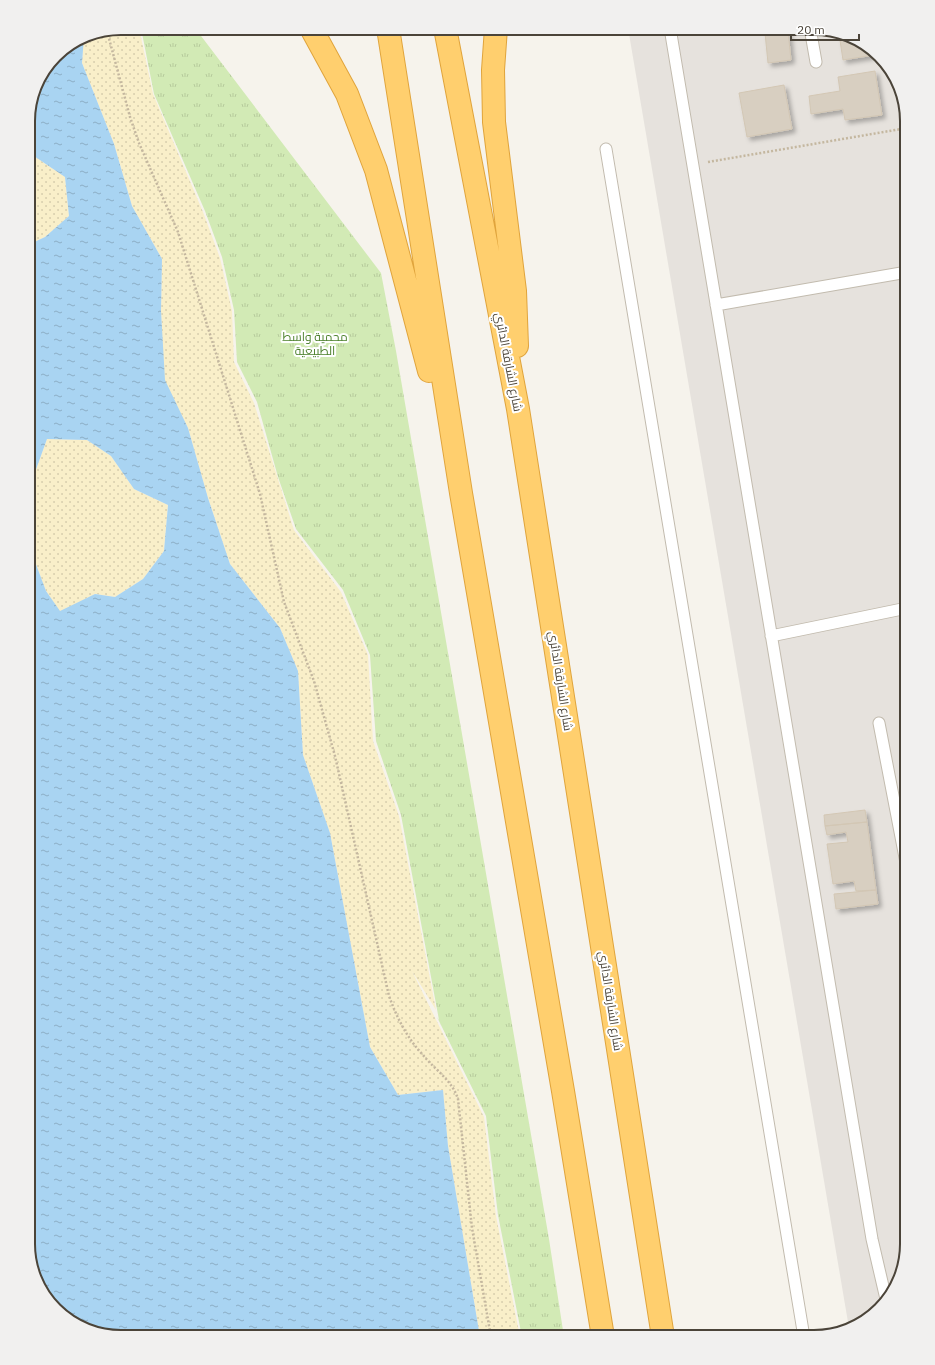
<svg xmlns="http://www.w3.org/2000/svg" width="935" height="1365" viewBox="0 0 935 1365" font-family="'IBM Plex Sans',Cairo,sans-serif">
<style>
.industrial{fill:#e6e2dd}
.grass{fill:url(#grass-tufts)}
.sand{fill:url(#sand-dots)}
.water{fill:url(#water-ripples)}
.building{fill:#d8cfc1;stroke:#d3c7b4;filter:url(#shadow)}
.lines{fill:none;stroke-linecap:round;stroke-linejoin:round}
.lane-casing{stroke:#c2bbae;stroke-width:13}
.highway-casing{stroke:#e0a43c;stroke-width:24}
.path{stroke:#c4b79f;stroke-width:2.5;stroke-dasharray:2 2;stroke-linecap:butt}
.lane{stroke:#fff;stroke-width:11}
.highway{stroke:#ffcf6e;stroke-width:22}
.labels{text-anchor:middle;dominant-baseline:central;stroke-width:4;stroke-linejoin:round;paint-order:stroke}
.park-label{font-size:12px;fill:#4a7f2a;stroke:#fff}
.street-label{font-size:12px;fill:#4b4439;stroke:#fff}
.rim{fill:none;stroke:#4b4439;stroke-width:2}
</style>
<defs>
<pattern id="grass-tufts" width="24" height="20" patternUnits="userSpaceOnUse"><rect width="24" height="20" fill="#d2eab5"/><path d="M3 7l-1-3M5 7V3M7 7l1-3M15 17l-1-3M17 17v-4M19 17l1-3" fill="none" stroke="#b6ca9c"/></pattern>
<pattern id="sand-dots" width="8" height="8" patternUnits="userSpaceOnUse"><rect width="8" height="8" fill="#f9efc9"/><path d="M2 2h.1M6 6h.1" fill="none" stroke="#d7cead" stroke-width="1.8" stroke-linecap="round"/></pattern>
<pattern id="water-ripples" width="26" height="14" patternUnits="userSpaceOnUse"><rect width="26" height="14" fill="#a9d4f2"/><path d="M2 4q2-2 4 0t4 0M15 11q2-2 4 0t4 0" fill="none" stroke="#8caec5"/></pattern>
<filter id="shadow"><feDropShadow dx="3.5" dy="3.5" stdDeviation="2" flood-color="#0004"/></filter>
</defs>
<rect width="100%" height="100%" fill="#f6f3ec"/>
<path class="industrial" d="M628,28H819L860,41L895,75L907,122V1244L894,1290L860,1325L849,1328Z"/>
<path class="grass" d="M141,28H195L381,273L396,351L549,1239L564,1337H522L498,1215L486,1116L437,1017L439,1020L401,815L376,741L370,655L343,590L296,529L278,477L257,402L237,362L234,310L222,257L205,211L154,94Z"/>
<path class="sand" d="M122,28H139L153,94L203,212L220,258L232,311L234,362L254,403L294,530L341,592L368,655L373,741L399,816L436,1010L412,971L484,1117L496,1216L520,1337H480L448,1146L443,1090L398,1095L370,1047L330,833L303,755L298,671L280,628L230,564L208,498L188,428L164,380L161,311L162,259L132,206L114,144L82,63L84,37L86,35Z
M28,152L65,177L69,216L45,237L28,245Z
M47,439L87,440L111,456L134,489L168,505L164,551L143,579L115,597L95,594L60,612L46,591L28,543V497L34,475Z"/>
<path class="water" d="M84,37L82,63L114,144L132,206L162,259L161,311L165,380L188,428L208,498L230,564L280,628L298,671L303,755L330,833L370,1047L398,1095L443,1090L448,1146L480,1337H116L70,1321L40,1290L28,1243V543L46,591L60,611L95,594L115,597L143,579L164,551L168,505L134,489L111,456L87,440L47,439L34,475L28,497V245L45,237L69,216L65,177L28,152V116L38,80L56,55Z"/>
<path class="building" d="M788,31L791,60L768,63L765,33Z
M839,34L860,41L874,55L843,60Z
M875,71L882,115L845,120L843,109L811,114L809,96L840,91L838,77Z
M894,75H895L904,110H901Z
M784,85L792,129L747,137L739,93Z
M865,810L867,822L825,826L824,815Z
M867,822L876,890L856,891L854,881L833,884L827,844L848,842L846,832L827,835L825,826Z
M876,890L878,904L836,909L834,894Z"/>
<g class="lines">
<defs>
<path id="lane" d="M670,28L872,1239L886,1299
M810,28L816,62
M606,149L804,1337
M716,305L907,272
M771,636L907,608
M879,723L907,868
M895,806L907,803"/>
<path id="highway" d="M311,28L347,94L376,170L429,371
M388,28L461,493L563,1091L603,1337
M445,28L518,409L663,1337
M496,28L493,70L494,122L515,291L517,346"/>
</defs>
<use href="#lane" class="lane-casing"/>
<use href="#highway" class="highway-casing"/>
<path class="path" d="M107,31L130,117L139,143L178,232L260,494L284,602L314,681L335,756L389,996C397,1018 407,1038 423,1055C435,1070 452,1080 458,1099L472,1228L491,1337
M708,162L907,128"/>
<use href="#lane" class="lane"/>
<use href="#highway" class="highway"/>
</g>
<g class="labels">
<g class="park-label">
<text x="315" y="336">محمية واسط<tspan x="315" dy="14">الطبيعية</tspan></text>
</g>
<g class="street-label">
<text transform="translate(509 362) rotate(79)">شارع الشارقة الدائري</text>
<text transform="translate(561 681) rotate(81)">شارع الشارقة الدائري</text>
<text transform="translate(611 1001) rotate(81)">شارع الشارقة الدائري</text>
</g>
</g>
<path d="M0 0H935V1365H0ZM121 35H814A86 86 0 0 1 900 121V1244A86 86 0 0 1 814 1330H121A86 86 0 0 1 35 1244V121A86 86 0 0 1 121 35Z" fill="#f1f0ef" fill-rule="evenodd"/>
<path class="rim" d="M121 35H814A86 86 0 0 1 900 121V1244A86 86 0 0 1 814 1330H121A86 86 0 0 1 35 1244V121A86 86 0 0 1 121 35Z"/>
<path d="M791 34v6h68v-6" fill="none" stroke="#4b4439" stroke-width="2"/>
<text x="797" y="34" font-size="12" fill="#4b4439" stroke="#ffffff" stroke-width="3" paint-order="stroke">20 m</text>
</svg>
